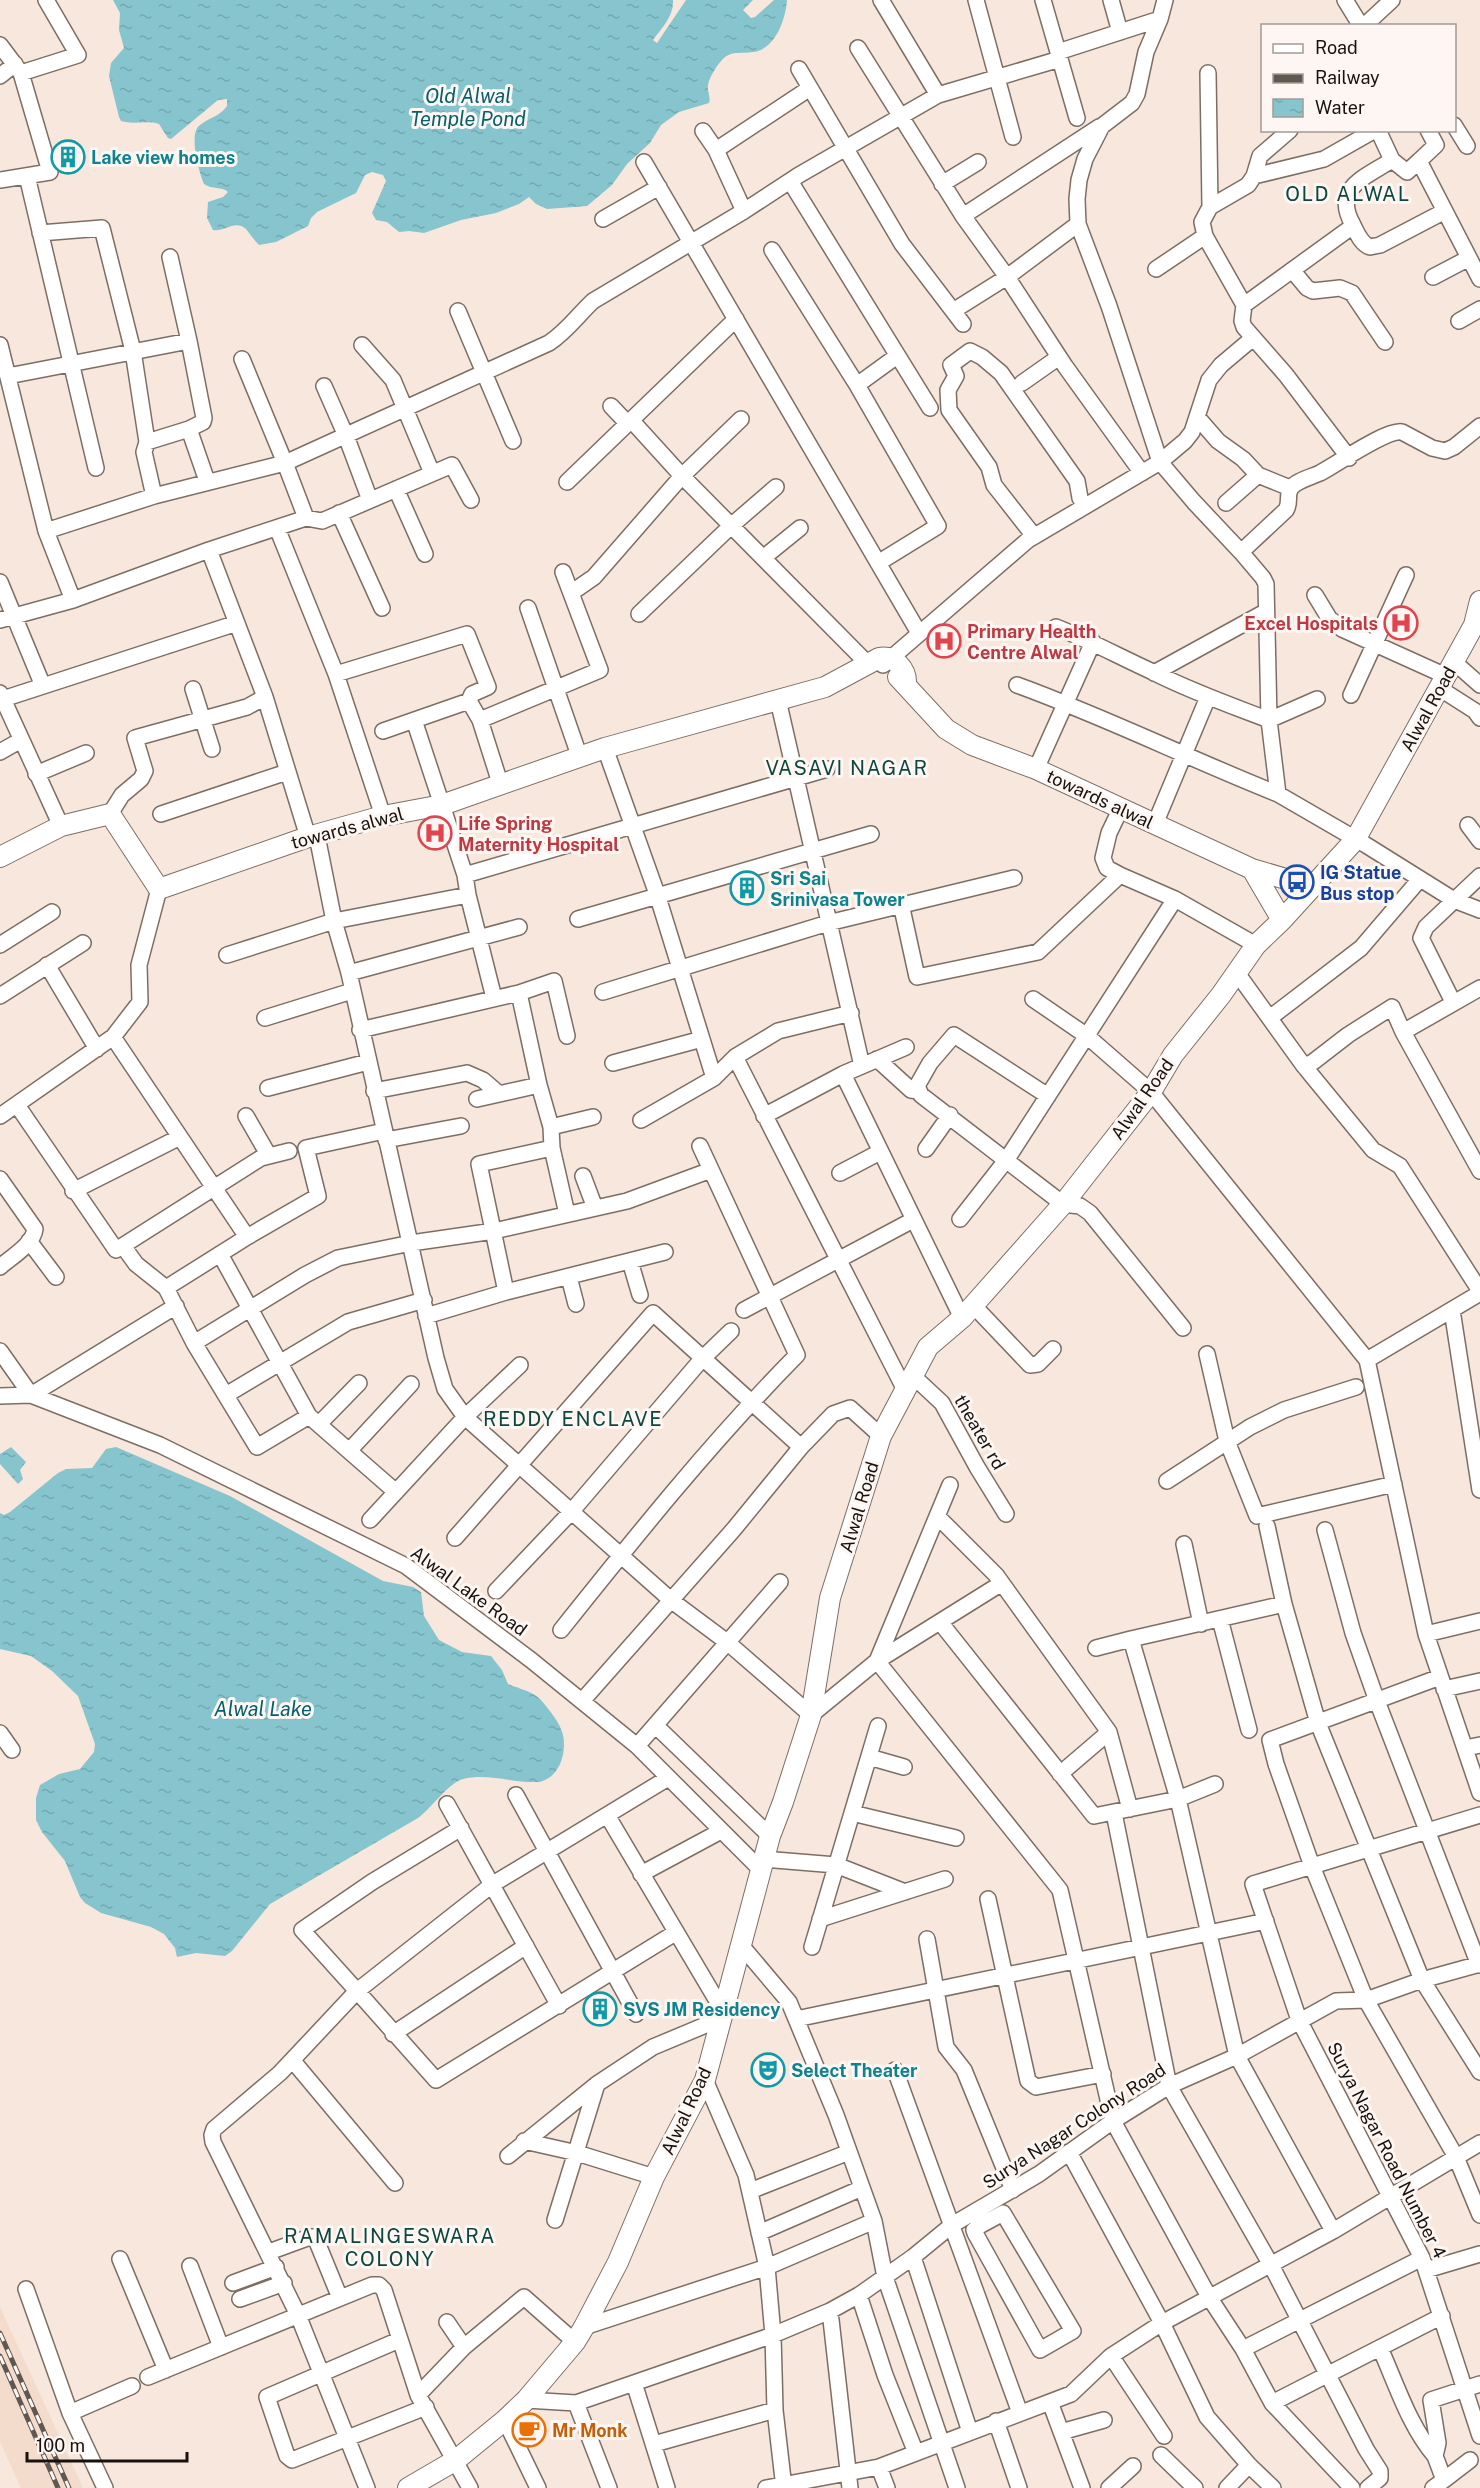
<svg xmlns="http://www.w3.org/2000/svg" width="1480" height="2488" viewBox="0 0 1480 2488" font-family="'Public Sans',sans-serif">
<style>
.built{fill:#f4dccc}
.water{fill:url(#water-ripples)}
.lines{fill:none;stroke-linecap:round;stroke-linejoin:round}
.minor-casing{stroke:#7d6e64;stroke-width:18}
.major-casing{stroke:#7d6e64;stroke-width:22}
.minor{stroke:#fff;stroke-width:15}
.major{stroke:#fff;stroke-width:20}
.rail-casing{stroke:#605751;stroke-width:5}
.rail{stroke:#fdf6f2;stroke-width:3;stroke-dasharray:9;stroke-linecap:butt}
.labels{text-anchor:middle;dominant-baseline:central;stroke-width:6;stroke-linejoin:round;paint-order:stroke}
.culture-label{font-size:18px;font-weight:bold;fill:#0d838f;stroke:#fdf6f2;text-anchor:start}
.health-label{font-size:18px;font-weight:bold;fill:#be3a42;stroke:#fdf6f2;text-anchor:start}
.street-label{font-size:18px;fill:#18120f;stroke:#fdf6f2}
.transit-label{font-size:18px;font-weight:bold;fill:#164399;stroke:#fdf6f2;text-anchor:start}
.food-label{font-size:18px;font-weight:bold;fill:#c56008;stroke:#fdf6f2;text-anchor:start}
.water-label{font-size:20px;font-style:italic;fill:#04616b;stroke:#fdf6f2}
.neighbourhood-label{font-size:20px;letter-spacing:1.5px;fill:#0b473e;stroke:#fdf6f2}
</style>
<defs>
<pattern id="water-ripples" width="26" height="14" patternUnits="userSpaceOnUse" patternTransform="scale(1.5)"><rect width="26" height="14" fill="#86c5ce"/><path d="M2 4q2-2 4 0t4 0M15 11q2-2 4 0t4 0" fill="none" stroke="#73a8b0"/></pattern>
</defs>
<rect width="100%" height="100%" fill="#f8e7dc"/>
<path class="built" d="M0,2307L83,2488H21L0,2442Z"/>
<path class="water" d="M113,0H673C674,16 662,28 653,40L657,43L686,0H753L743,10L751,18L755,17L774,0H787C786,17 777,45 758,51C745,55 731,49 722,60C717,65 709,78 708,85C707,92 711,97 709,103L679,112L661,125L650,143L627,164L612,185L587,206L547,209L536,204L529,197L519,204L496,213L461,220L424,233L409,231L399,232L387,222L376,220L372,213L386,181L383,175L372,172L365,175L356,193L317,212L311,218L308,226L276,242L259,245C254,240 250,234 246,229C235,219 225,232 213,230L207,218L208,202L223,197L228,192C222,186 212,190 204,184C199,172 188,133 200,125C210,117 219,117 227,106V99L218,100L171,139L168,138L159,124C146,120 134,125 121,121L119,117L109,76L111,63L124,48L119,30L120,13Z
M11,1447L26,1462L20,1470L23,1479L18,1484L0,1464V1454Z
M116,1447L230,1496L383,1581L413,1587L421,1592L424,1616L439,1640L462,1652L491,1656L502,1670L508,1684C519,1689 533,1691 541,1700C549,1710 560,1722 563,1735C567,1753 559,1780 537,1782C513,1783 488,1773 463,1779C448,1783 432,1808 418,1818L270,1904L232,1951L225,1956L196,1953L177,1957L175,1948L164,1934L151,1927L101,1913L85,1903L80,1897L65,1861L42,1832L36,1820V1798L40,1785L59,1774L80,1769L94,1752L95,1744L78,1696L52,1671L31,1656L0,1649V1513L4,1515L10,1512L58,1473L66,1469L92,1468L106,1449Z"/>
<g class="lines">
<defs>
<path id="minor" d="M881,0L938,95
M976,0L1013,137
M1043,0L1077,118
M1111,0L1120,32
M1345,0L1361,26
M1364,26L1392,0
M0,45L21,73L50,172L0,180
M858,48L963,216L1007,277L1065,366L1142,473
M1058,52L1160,19L1165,0
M799,69L902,244L963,324
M21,73L78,55L46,0
M1208,73L1210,207
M0,76L15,64
M1454,125L1467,146
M1378,130L1392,160C1364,178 1332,188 1353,225C1357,233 1361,244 1370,247L1380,245L1445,211
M703,131L716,150L744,211
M716,150L810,88
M1392,160L1407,172L1419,161L1480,279
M1419,161L1436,145L1428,130
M644,162L919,633
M27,176L96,468
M1254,176L1324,159L1375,130
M790,181L930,408
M942,184L978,162
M963,216L1099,127
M603,219L659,187
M40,233L102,228L133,351L147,442L189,429L207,481
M772,250L857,385L938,526L878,563
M170,257L189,341
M1156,269L1205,236
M1292,270L1307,288L1313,291L1340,288L1352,293L1385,342
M1433,277L1469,258
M1244,305L1205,236L1202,222L1210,207L1248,185L1254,176L1260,156L1290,130
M458,311L513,441
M953,311L1007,277L1078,224
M1459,321L1480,309
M1253,338L1221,365L1209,380L1192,432L1185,441L1160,462L1194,502L1241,552L1286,510C1291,502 1286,495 1291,488C1296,481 1311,477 1320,473C1337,464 1387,429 1402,432L1432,448L1445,451L1454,447L1480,426
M0,345L46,531L73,600
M362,345L393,380L432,473
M8,376L189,341L204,418L203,422L189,429
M1022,383L1059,357
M857,385L897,356
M324,386L346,436L370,500
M611,406L628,424
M1198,418L1218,441L1243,459L1258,475L1290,488
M632,421L682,476L867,663
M147,442L144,452L154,496
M1349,458L1286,375L1244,327L1242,321L1244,305L1353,226
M567,482L736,319
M396,489L425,554
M1226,503L1258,475
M339,513L382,608
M306,518L285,463L549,343C567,331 578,315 593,301L744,211L799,175L938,95L1060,59
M277,528L336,674L383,816
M46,531L154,496L285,463L242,359
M1034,536L994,485L989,467L949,410L948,390L956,376L951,365L970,351L982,357L1001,373L1077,481L1080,498L1085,506
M209,550L265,697L308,837
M763,558L800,528
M0,582L43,686
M571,593L594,577L682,476L741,419
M1315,595L1329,618L1342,629L1446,676
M528,608L580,758
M639,614L732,525L776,487
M0,620L73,600L209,550L306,518L322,521L452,465L471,500
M1056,627C1089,640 1120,657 1153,672C1190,691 1230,705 1269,720L1317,699
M1454,662L1480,685
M883,665L1028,540L1160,462L1109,306L1078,224L1077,199L1079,180L1085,159L1102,126L1132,103L1137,94L1146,52L1160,19
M1154,673L1265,612
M336,674L467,634L488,687L472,694L469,701L480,720L501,786
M1017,685C1105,717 1190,759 1278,794L1269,720L1266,584L1263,578L1241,552
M1439,688L1475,711L1480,718
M193,689L212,749
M0,693L3,699L237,623
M1351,695L1406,575
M3,699L61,826
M778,700L862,1066
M414,720L465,875L468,895L494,998
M480,720L600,670L563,572
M383,731L469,701
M605,748L657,894L714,1078
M0,752L21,740
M1036,769L1093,642
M36,774L86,753
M1278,794L1366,845L1454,900L1480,910
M110,814L122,795L141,779L145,771L135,738L247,707L265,697
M161,814L287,772
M1155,824L1208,697
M1468,825L1480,841
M317,836L334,921L349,973L436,1358L445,1389L465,1417L672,1601L727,1642L811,1715L877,1661L1002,1583
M465,875L827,769
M1120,875L1107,868L1103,858L1109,833L1121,808
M901,904L917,977L1038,952L1120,875L1175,899L1256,945
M578,919L871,834
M0,945L52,912
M227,955L334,921L468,895
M47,965L97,1049
M349,973L519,927
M1237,973L1304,1066L1373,1150L1400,1166L1480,1291
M603,992L828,923L1014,878
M519,993L539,1085L551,1127L552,1148L567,1214
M0,996L83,943
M1033,999L1087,1036L1151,1092L1367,1360L1426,1634L1480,1793
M1453,1002L1421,938L1426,927L1480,876
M1271,1017L1361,948L1420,879
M265,1018L352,991
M360,1030L519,993L554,981L567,1036
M1403,1032L1480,1171
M113,1037L247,1237
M735,1057L905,1390
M877,1059L911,1090L918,1091
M613,1063L702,1039
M1304,1066L1313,1062L1348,1035L1392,1007L1403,1032L1480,988
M843,1074L962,1318
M268,1088L368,1062
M374,1091L467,1073L483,1080L498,1093
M1048,1096L954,1035L930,1063L917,1086L921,1095L1063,1204L1080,1206L1090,1213L1183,1328
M477,1099L539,1085
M17,1105L116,1250L261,1158L289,1151
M0,1116L113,1037L140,1002L139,965L159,889
M246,1116L269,1156
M764,1116L843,1074L906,1047
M641,1120L714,1078L735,1057L778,1031L851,1013
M551,1127L593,1117
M386,1140L461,1126
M926,1149L950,1115
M840,1173L880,1152
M583,1176L595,1208
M0,1179L35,1229C33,1245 11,1257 0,1267
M73,1191L180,1137
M960,1219L1007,1159L1175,899
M29,1241L56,1277
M123,1246L136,1264L166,1288L194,1343
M220,1254L309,1416
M630,1261L640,1295
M569,1277L576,1304
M166,1288L247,1237L318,1196L306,1148L384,1131
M506,1292L479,1164L552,1148
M973,1305L1030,1365L1038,1364L1053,1349
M744,1310L913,1220
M1452,1310L1480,1490
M426,1316L506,1292L665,1252
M0,1351L31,1395
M1207,1354L1227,1441L1257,1516L1394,1484
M1367,1360L1480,1293
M913,1376L942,1403L977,1467L1006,1514
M31,1395L176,1306
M226,1395L348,1322L424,1300
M0,1396L31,1395L160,1445L406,1566L531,1660L637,1746L760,1869
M319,1424L359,1383
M349,1451L309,1416L257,1447L194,1343L305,1275L338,1258L411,1243L494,1231L627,1201L711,1170
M1167,1481L1250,1427L1284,1410L1356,1387
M396,1492L349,1451L411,1384
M937,1516L996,1575L1109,1732L1130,1809
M370,1520L465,1417L520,1365
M1267,1526L1284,1604L1131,1639L1178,1799L1237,2056L1333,2231
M1325,1530L1353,1633L1377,1701L1479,1965
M455,1538L653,1313L801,1447
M1184,1544L1201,1624
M496,1591L571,1512L702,1359L731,1331
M1284,1604L1318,1723L1422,1980L1480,2072
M1220,1619L1249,1730
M940,1622L1094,1816L1178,1799L1215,1784
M561,1630C636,1536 712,1441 797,1355L700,1146
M1426,1634L1480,1621
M1096,1648L1131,1639
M877,1661L1060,1890L1113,2121L1209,2297L1243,2349
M877,1661L950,1485
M1440,1677L1270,1740L1276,1764L1312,1866L1366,2000L1456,2157L1480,2215
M1444,1689L1480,1681
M582,1701L734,1529L801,1447L833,1414L850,1408L881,1436
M656,1726L770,1836
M0,1733L12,1750
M637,1746L780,1582
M1465,1748L1480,1745
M869,1757L904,1767
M1060,1774L1109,1732
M516,1795L636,2014
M447,1804L559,2006
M852,1813L956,1838
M1114,1813L1169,2086L1271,2265L1366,2449L1380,2471V2478L1368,2488
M607,1815L723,2011
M461,1828L372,1882L302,1930L357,1991L493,1884L668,1778
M763,1859L836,1865L905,1892
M641,1874L721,1831
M988,1899L1028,2081L1036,2087L1103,2074
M820,1919L945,1879
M927,1939L946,2047L964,2070L1013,2190
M740,1944L789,2002L836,2115L874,2221L885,2277L957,2488
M812,1947L878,1726
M796,2019L1266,1921
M393,2034L526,1946
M293,2061L395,2183
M895,2070L1020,2413
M705,2080L746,2175L767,2267L773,2335L775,2410L784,2488
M524,2141L577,2153L654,2177
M1069,2152L1162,2323L1207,2417L1249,2465L1273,2488
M508,2156L597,2084L653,2047L720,2019
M750,2191L849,2152
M973,2213L981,2225L1003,2213L1073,2331L1040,2350L975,2233L974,2230L981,2225
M555,2220L597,2084
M759,2233L862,2188
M269,2252L310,2237H315L340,2298
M913,2257L970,2432
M120,2259L166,2370
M190,2266L221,2347
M1426,2270L1480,2254
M233,2283L276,2267
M26,2289L70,2413L105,2488
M859,2295L885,2375L916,2453
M240,2299L284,2283
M830,2311L850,2488
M447,2322L464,2347
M584,2327L767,2267L874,2221
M399,2340L267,2397L287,2456L292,2460L426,2407
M1380,2348C1396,2383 1409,2426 1435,2456
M1111,2356L1164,2436
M148,2377L372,2285H379L384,2290L418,2395L470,2488
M634,2383L667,2488
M418,2395L464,2347L524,2297L575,2342
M526,2400L576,2403L773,2335L830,2311L859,2295L913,2257L952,2225L1039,2174L1113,2121L1169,2086L1237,2056L1336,2001L1366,2000L1422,1980L1480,1964
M1050,2402L1082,2488
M576,2403L609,2488
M1272,2403L1442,2316
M70,2413L132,2386
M505,2420L538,2488
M996,2421L1019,2488
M1061,2432L1104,2420
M1480,2436L1422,2258L1299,2020L1253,1884L1480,1815
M654,2444L775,2410
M1161,2455L1195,2488
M879,2467L887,2488
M1444,2480L1470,2460
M367,2488L298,2315L213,2142L212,2135L214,2129L280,2073L357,1991L436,2080L675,1933
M766,2488L879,2467L1071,2394L1111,2356L1162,2323L1333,2231L1480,2143
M1109,2488L1133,2466
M1227,2488L1249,2465
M1352,2488L1272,2403L1243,2349L1422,2258
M1433,2488L1444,2480L1435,2456L1438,2443L1431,2400L1480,2384"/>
<path id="major" d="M898,677L946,729L972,745L1036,769L1252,869L1313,887
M0,857L61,826L110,814L159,889L308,837L383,816L442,805L605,748L825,687L879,658C894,655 907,669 906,684
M1252,869L1282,920
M408,2488L456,2460L505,2420L526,2400L575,2342L584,2327L618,2262L654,2177L705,2080L770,1836L783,1802L811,1715L830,1598L881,1436L928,1347L962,1318L1063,1204L1151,1092L1173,1055L1221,995L1256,945L1282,920L1355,840L1474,625L1480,601"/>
</defs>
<use href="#minor" class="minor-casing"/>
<use href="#major" class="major-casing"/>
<use href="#minor" class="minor"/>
<use href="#major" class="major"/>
<defs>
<path id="rail" d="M0,2333L69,2488
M0,2356L58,2488"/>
</defs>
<use href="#rail" class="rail-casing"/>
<use href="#rail" class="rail"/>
</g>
<defs>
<symbol id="building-ring" viewBox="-11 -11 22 22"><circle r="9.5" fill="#fdf6f2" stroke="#0f9aa8" stroke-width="1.5"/><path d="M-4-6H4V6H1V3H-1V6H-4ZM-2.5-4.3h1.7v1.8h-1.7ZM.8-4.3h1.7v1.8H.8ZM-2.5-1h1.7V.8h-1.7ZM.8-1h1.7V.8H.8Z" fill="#0f9aa8"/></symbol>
<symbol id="hospital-ring" viewBox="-11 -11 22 22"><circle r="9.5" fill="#fdf6f2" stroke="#e0444e" stroke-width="1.5"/><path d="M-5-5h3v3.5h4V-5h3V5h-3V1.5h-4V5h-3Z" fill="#e0444e"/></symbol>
<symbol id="bus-ring" viewBox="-11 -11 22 22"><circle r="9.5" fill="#fdf6f2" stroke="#1a4fb4" stroke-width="1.5"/><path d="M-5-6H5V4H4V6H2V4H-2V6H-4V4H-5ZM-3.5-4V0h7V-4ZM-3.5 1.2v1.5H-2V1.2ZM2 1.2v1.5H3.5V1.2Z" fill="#1a4fb4"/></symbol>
<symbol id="theatre-ring" viewBox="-11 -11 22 22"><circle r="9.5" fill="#fdf6f2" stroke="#0f9aa8" stroke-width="1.5"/><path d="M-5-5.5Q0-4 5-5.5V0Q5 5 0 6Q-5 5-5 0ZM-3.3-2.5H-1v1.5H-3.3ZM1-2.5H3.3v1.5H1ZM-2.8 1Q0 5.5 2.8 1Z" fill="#0f9aa8"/></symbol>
<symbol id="cafe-ring" viewBox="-11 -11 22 22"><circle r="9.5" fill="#fdf6f2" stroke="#e8710a" stroke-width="1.5"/><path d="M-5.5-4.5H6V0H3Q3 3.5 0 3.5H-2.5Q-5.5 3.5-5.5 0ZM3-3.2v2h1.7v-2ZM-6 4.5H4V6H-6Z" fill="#e8710a"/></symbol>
</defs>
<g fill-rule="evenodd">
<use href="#building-ring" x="49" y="138" width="38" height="38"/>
<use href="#hospital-ring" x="1382" y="604" width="38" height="38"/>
<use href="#hospital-ring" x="925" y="622" width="38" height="38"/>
<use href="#hospital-ring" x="416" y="814" width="38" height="38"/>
<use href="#bus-ring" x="1278" y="863" width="38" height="38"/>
<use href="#building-ring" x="728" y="869" width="38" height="38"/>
<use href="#building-ring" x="581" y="1990" width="38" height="38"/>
<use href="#theatre-ring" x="749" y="2051" width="38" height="38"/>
<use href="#cafe-ring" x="510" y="2411" width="38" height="38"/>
</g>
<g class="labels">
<g class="culture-label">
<text x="91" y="157">Lake view homes</text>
<text x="770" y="878">Sri Sai<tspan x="770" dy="21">Srinivasa Tower</tspan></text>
<text x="623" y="2009">SVS JM Residency</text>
<text x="791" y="2070">Select Theater</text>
</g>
<g class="health-label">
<text x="1378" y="623" text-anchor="end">Excel Hospitals</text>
<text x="967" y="631">Primary Health<tspan x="967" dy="21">Centre Alwal</tspan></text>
<text x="458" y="823">Life Spring<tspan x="458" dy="21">Maternity Hospital</tspan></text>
</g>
<g class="street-label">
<text transform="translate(1428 709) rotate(-61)">Alwal Road</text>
<text transform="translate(1100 799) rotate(25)">towards alwal</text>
<text transform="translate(347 828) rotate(-15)">towards alwal</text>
<text transform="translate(1142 1099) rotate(-55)">Alwal Road</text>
<text transform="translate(980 1432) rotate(60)">theater rd</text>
<text transform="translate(859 1507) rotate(-73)">Alwal Road</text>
<text transform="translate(469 1591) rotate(36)">Alwal Lake Road</text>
<text transform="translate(686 2111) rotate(-65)">Alwal Road</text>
<text transform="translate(1074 2126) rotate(-33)">Surya Nagar Colony Road</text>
<text transform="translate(1387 2150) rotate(63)">Surya Nagar Road Number 4</text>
</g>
<g class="transit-label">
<text x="1320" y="872">IG Statue<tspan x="1320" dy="21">Bus stop</tspan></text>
</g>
<g class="food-label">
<text x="552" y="2430">Mr Monk</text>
</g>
<g class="water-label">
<text x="468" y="96">Old Alwal<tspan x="468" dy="23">Temple Pond</tspan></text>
<text x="263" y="1709">Alwal Lake</text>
</g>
<g class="neighbourhood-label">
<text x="1348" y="194">OLD ALWAL</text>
<text x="847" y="768">VASAVI NAGAR</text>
<text x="573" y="1419">REDDY ENCLAVE</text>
<text x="390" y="2236">RAMALINGESWARA<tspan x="390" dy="23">COLONY</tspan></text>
</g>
</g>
<rect x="1261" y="24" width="195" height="108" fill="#fdf6f2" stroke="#a19b97" stroke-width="1.5"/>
<rect x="1273" y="44" width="30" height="9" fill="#ffffff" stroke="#a19b97" stroke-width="1.5"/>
<text x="1315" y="54" font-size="18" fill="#18120f">Road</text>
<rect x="1273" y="74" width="30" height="9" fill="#605751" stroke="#a19b97" stroke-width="1.5"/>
<text x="1315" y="84" font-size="18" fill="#18120f">Railway</text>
<rect x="1273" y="99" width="30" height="18" fill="url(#water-ripples)" stroke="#a19b97" stroke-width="1.5"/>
<text x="1315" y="114" font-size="18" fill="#18120f">Water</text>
<path d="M27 2452v9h160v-9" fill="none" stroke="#18120f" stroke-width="3"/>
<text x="36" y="2452" font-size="18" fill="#18120f" stroke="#fdf6f2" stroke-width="4.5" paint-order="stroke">100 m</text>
</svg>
